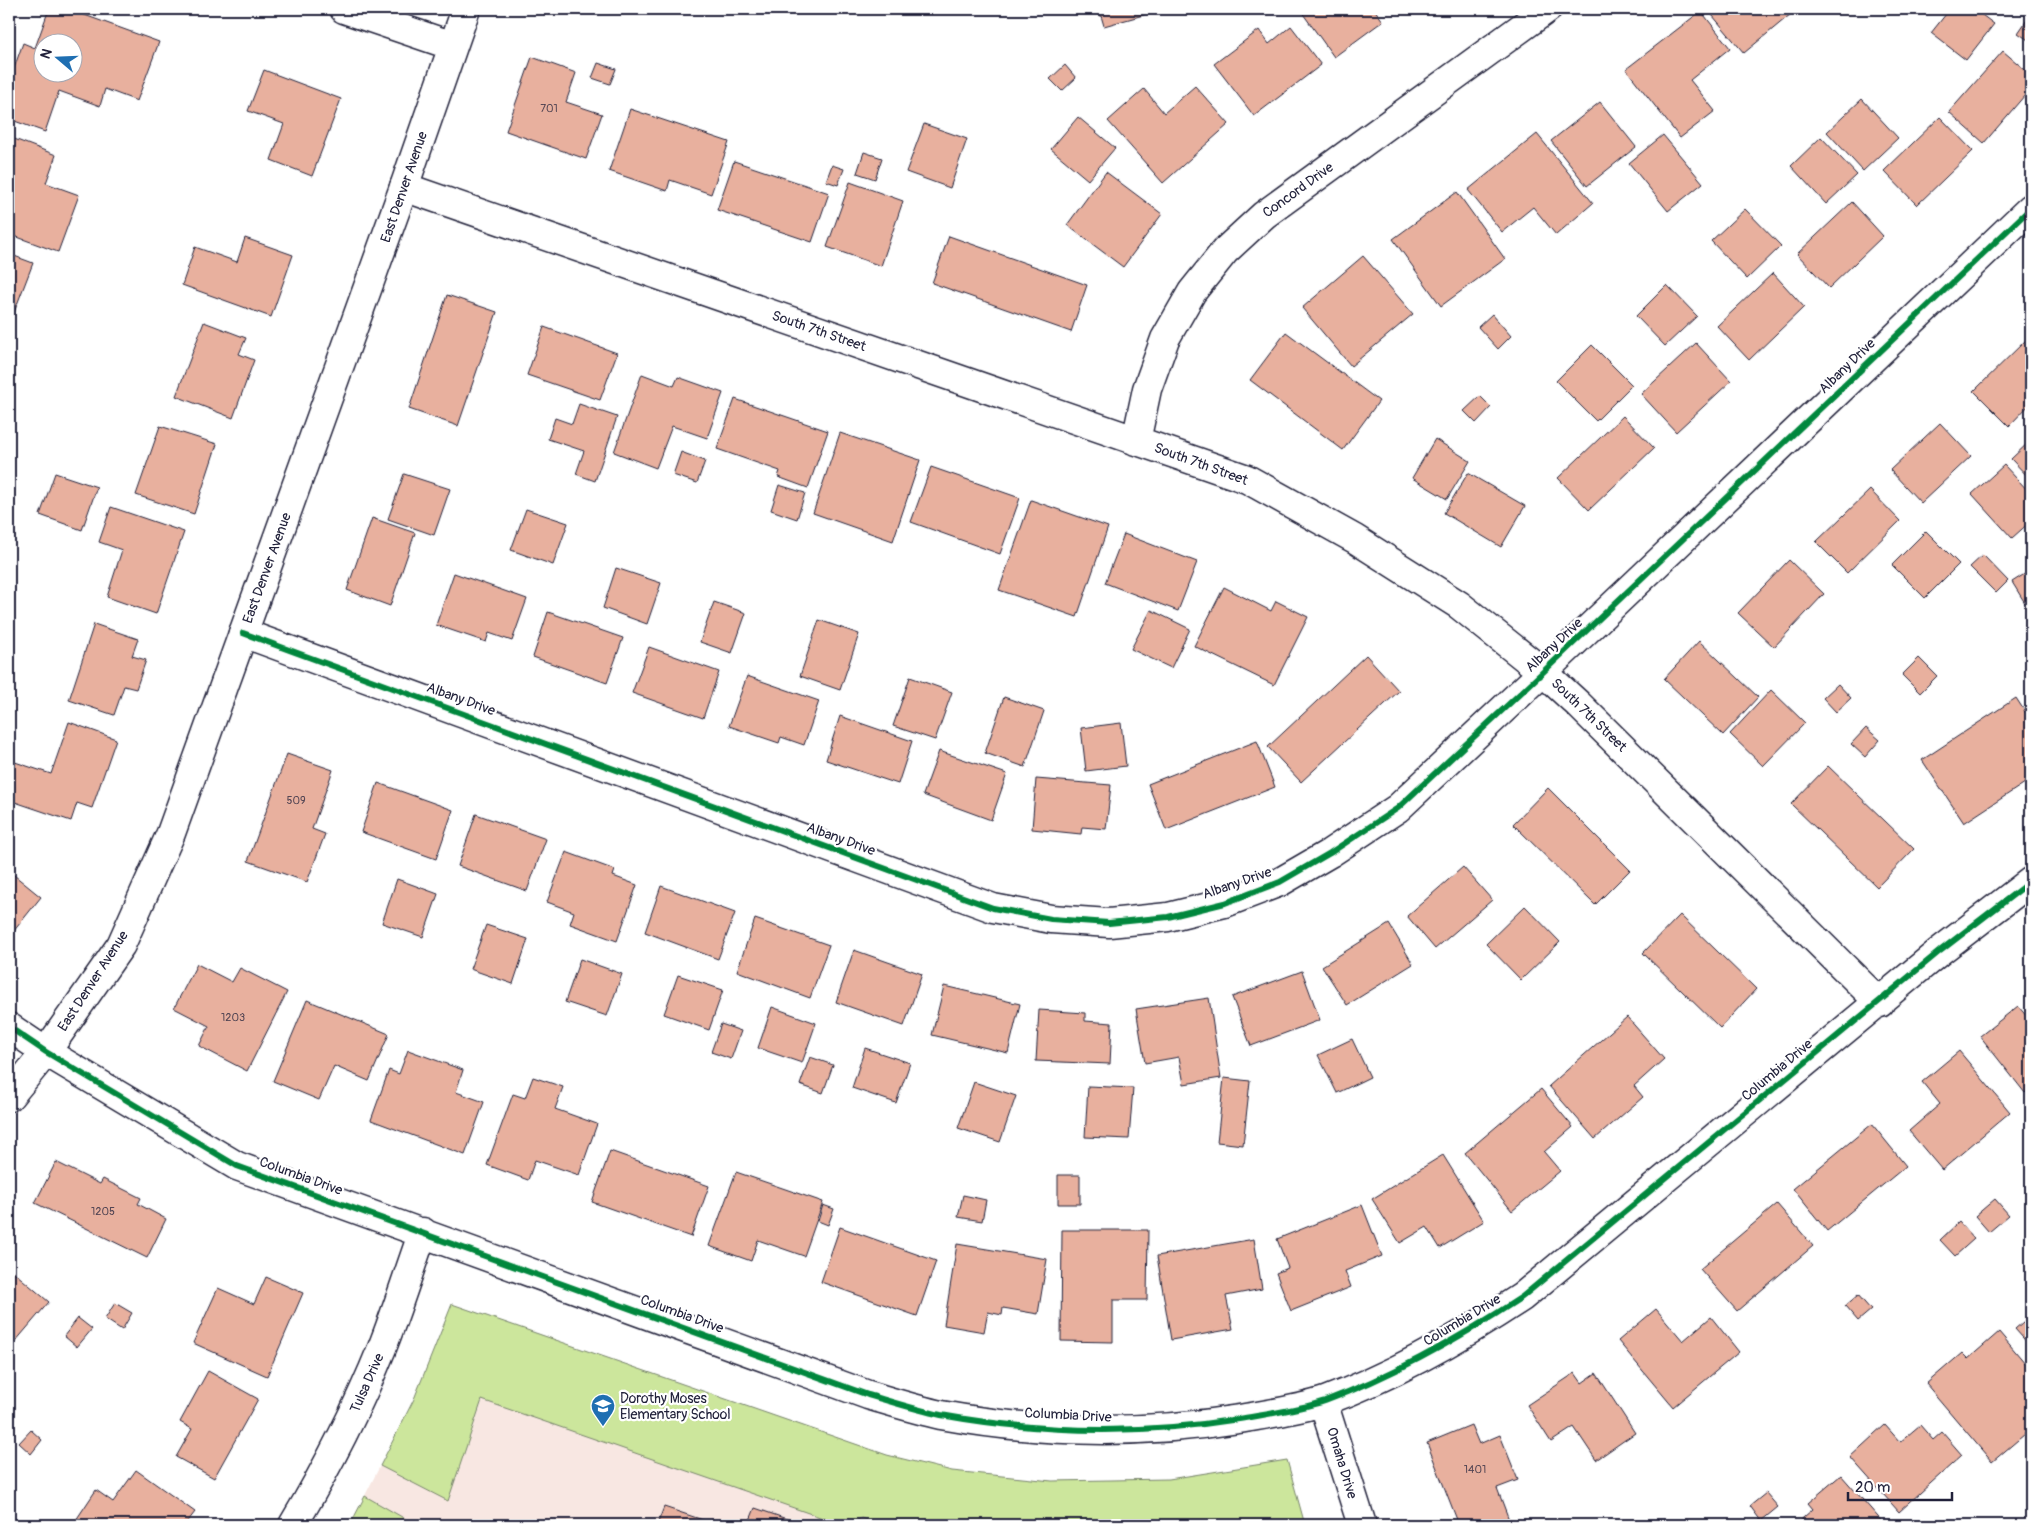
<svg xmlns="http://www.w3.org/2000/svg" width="2040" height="1534" viewBox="0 0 2040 1534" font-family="Pangolin,sans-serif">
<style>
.built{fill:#f8e7e2}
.green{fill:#cce69c;stroke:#77846c}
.building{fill:#e8b09e;stroke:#22223b;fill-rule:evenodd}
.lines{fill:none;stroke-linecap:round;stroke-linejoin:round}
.street-casing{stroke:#22223b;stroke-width:31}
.secondary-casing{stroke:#22223b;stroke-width:31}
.street{stroke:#fff;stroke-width:28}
.secondary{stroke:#fff;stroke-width:28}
.cycleway-casing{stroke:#fff;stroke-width:9}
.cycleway{stroke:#00873e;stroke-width:6}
.labels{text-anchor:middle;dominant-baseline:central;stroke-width:4.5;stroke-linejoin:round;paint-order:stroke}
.number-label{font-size:11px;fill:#544654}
.street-label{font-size:14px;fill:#22223b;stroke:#fff}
.poi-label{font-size:14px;fill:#22223b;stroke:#fff;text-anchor:start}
</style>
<rect width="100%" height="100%" fill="#fff"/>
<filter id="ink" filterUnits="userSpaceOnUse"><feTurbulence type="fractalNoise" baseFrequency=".02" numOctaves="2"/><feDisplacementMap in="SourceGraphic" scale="10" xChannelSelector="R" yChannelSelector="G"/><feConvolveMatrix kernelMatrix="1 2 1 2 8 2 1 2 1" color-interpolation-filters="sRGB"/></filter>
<g filter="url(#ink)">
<path class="built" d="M452,1304L887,1455L952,1471L1052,1481L1169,1479L1287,1460L1305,1525H350L414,1399Z"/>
<path class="green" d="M452,1304L887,1455L952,1471L1052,1481L1169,1479L1287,1460L1305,1525H880L861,1518L850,1525H843L482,1400L448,1501L380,1466L414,1399Z
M365,1496L416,1525H350Z"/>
<path class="building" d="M49,9H68L159,42L137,101L105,89L100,106L59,91L45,132L9,119V82L23,43L35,48ZM42,42H72V72H42Z
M1099,9H1146L1147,14L1104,26Z
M1304,9H1374L1383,21L1334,57L1301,11Z
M1707,9H1797L1744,53Z
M1950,9H1974L1994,24L1966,60L1931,33Z
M1701,11L1730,48L1690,80L1715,111L1680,138L1626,69Z
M2031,14V42L2018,33Z
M1291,26L1321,65L1254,116L1214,64L1259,30L1269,44Z
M2003,51L2031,75V88L1984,143L1949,112Z
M532,57L576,73L566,102L602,114L586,159L506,131Z
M598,63L616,69L610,84L592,78Z
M1065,65L1076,78L1062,91L1050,79Z
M264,70L341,99L312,176L271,160L284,124L248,111Z
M1195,86L1229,124L1163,183L1108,121L1144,89L1164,113Z
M1862,99L1898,138L1863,171L1827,132Z
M1600,102L1636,147L1587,186L1551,141Z
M630,109L729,142L711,194L670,180L667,191L609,171Z
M1078,117L1115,148L1088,180L1051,149Z
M1940,117L1973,151L1917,205L1884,171Z
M924,124L967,139L950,188L906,172Z
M1537,134L1593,203L1556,235L1533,207L1502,232L1468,190Z
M1663,135L1703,183L1668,211L1629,163Z
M9,137L56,155L46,183L79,195L58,252L9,234Z
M1821,137L1857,175L1826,204L1791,166Z
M864,152L882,158L875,179L857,173Z
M734,161L829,193L812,242L717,210Z
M832,165L844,169L838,185L826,181Z
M1106,172L1162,214L1123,267L1067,225Z
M850,182L903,201L881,266L827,247Z
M1457,192L1505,259L1441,306L1393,239Z
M1852,202L1883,236L1829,288L1797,254Z
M1745,209L1781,246L1747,279L1711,241Z
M949,236L1087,285L1071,332L932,283Z
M245,238L293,255L271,317L182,285L195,247L237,262Z
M9,254L33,263L13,315L9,314Z
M1363,256L1413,314L1351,366L1302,308Z
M1773,273L1804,307L1749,360L1717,326Z
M1667,285L1697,316L1665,346L1636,316Z
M447,295L497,312L458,426L409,409Z
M1492,314L1511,336L1498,349L1478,327Z
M204,322L246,338L239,354L254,360L233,418L176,396Z
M544,327L617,353L600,400L527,375Z
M1286,332L1379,401L1343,450L1250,380Z
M2029,337L2031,339V403L2009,426L1974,391Z
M1696,343L1731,381L1676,432L1641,394Z
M1592,345L1632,385L1596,421L1556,381Z
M642,374L674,386L678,377L723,393L707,438L672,426L656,468L614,452Z
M1480,396L1491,407L1476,423L1464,411Z
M735,399L828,431L808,488L778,477L780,471L717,449Z
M579,404L617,417L595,481L576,474L584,451L548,439L555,418L572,424Z
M1623,416L1654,448L1589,510L1558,478Z
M1940,423L1971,456L1921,503L1890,470Z
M160,426L217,444L194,514L136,495Z
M840,433L920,460L893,541L813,513Z
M1435,439L1470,461L1447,499L1412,478Z
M2031,440V480L2011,459Z
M681,452L705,461L697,483L673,475Z
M2004,465L2031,494V521L2012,538L1972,494Z
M931,467L1020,498L1000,554L911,522Z
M55,473L97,487L82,530L40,515Z
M1468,473L1525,506L1501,547L1444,513Z
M404,474L450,489L434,535L388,519Z
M779,485L805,493L797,519L771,510Z
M1870,490L1900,521L1847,573L1816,542Z
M1031,500L1108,527L1077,617L999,590Z
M111,507L184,532L156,614L107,597L122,550L99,542Z
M526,509L568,523L553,565L511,550Z
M372,518L415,533L390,606L347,590Z
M1926,531L1959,564L1925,598L1892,565Z
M1124,534L1197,562L1178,611L1105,583Z
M1983,555L2008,581L1996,593L1970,567Z
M1789,560L1824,594L1774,647L1738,613Z
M616,568L661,583L647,624L603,608Z
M2031,570V599L2025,603L2012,582Z
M454,573L527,599L512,641L489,633L486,642L436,625Z
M1224,587L1271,611L1276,601L1308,617L1274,685L1194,646Z
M714,602L746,613L732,653L700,642Z
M1151,610L1190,629L1171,668L1131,649Z
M548,612L623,638L607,683L533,657Z
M819,620L859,634L840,690L800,676Z
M94,624L138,639L132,656L146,660L136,689L124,686L114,715L69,700Z
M1699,641L1758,697L1723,735L1664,679Z
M649,647L719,672L703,718L632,693Z
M1366,655L1399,691L1301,782L1268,747Z
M1919,658L1937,676L1920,693L1902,675Z
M747,676L819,701L804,745L781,737L779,743L729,726Z
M910,677L952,692L935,740L893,726Z
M1838,684L1851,698L1836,712L1823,698Z
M1771,690L1805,723L1763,766L1730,734Z
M1004,697L1044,711L1025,767L985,753Z
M2016,698L2031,721V779L1964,823L1922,760Z
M840,716L912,741L898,784L826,760Z
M69,722L116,739L92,808L77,803L71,821L9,800V772L12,761L51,774Z
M1121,723L1126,766L1086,771L1081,728Z
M1866,728L1880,740L1865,757L1851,744Z
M1257,741L1275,787L1166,830L1148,784Z
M939,751L1007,774L991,820L923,795Z
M287,754L333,770L312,829L325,834L307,882L248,861Z
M1828,766L1914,849L1877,887L1791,804Z
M1036,779L1111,785L1106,829L1082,827L1081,834L1032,829Z
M378,783L453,810L436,859L361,832Z
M1548,788L1630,870L1595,905L1513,824Z
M476,814L546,839L527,891L458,866Z
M566,852L615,870L613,876L637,885L617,941L570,924L574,912L547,902Z
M1463,867L1492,900L1435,949L1407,916Z
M9,871L41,897L9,937Z
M397,879L438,894L423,937L382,923Z
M661,886L735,913L718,959L645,932Z
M1525,906L1560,942L1521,980L1486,944Z
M1680,915L1756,989L1720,1028L1643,953Z
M755,919L829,945L810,998L737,971Z
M1389,924L1413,964L1347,1005L1322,966Z
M486,925L528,939L513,984L470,969Z
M854,950L922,974L904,1026L836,1002Z
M580,959L622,974L607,1016L565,1002Z
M197,964L232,982L240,968L287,992L247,1071L199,1046L209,1026L174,1008Z
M1302,971L1320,1020L1251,1046L1232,997Z
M678,975L723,990L709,1030L664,1014Z
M944,986L1020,1004L1008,1053L932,1035Z
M1209,998L1221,1078L1184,1084L1179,1057L1145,1063L1136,1009Z
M307,1000L389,1034L369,1081L334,1066L319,1100L273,1081Z
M2018,1006L2028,1018L2031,1015V1087L2025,1093L1980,1036Z
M772,1007L816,1023L802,1063L758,1048Z
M1039,1010L1085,1013V1021L1112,1023L1110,1064L1036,1061Z
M1627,1017L1664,1059L1634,1086L1643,1097L1595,1139L1549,1086Z
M721,1024L741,1031L731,1059L711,1052Z
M1352,1039L1370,1077L1337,1093L1318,1055Z
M865,1048L910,1063L896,1103L852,1088Z
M408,1050L463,1070L456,1092L484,1102L465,1155L371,1120L389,1070L399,1074Z
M1959,1051L2010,1112L1942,1170L1909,1131L1940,1104L1922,1082Z
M810,1057L833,1065L823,1093L800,1085Z
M533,1077L563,1087L555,1109L597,1124L579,1175L535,1160L528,1180L487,1165L513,1094L525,1098Z
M1224,1078L1250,1081L1243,1145L1217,1142Z
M974,1082L1016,1096L1000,1142L958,1128Z
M1088,1086L1133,1088L1129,1139L1085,1137Z
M1541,1089L1573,1127L1544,1152L1560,1171L1512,1211L1465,1153Z
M1872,1124L1906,1166L1827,1231L1793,1189Z
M610,1151L709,1186L691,1237L592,1202Z
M1443,1155L1484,1221L1440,1248L1427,1227L1400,1243L1372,1199Z
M56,1162L100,1184L103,1179L141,1198L138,1204L166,1219L147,1258L35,1203Z
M736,1172L823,1202L804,1256L758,1240L751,1261L709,1246Z
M1058,1175H1080V1204H1058Z
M963,1195L986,1200L982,1221L958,1217Z
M1995,1199L2009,1215L1989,1232L1975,1216Z
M1777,1204L1813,1246L1737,1311L1700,1269Z
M823,1205L834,1209L828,1225L818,1221Z
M1362,1205L1382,1256L1345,1271L1351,1287L1291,1311L1276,1273L1288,1268L1277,1239Z
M1959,1222L1974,1239L1955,1256L1940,1240Z
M840,1227L936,1261L917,1316L821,1282Z
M1062,1230H1148L1147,1300H1113V1342L1061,1341Z
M1254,1239L1262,1289L1226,1296L1233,1329L1171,1340L1157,1256Z
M957,1244L1047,1259L1038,1314L1003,1308L1002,1315L988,1312L984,1332L944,1325Z
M9,1268L49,1302L9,1349Z
M266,1277L303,1293L267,1376L193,1343L218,1288L254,1304Z
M1858,1295L1871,1310L1858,1321L1845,1306Z
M115,1303L132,1313L122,1330L105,1319Z
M1656,1309L1683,1341L1711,1317L1739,1352L1673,1407L1618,1341Z
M2031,1315V1347L2015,1329Z
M78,1318L92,1329L77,1347L64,1336Z
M1999,1332L2031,1370V1429L1992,1462L1926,1384L1962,1353L1968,1359Z
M208,1371L258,1399L214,1478L176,1457L192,1429L180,1422Z
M1575,1373L1582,1383L1596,1373L1635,1433L1596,1460L1574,1427L1551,1442L1527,1405Z
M1471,1425L1479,1444L1500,1435L1518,1480L1497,1488L1511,1525H1459L1427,1443Z
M1885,1425L1900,1442L1920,1425L1933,1440L1942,1432L1962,1455L1899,1512L1850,1457Z
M31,1430L42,1440L31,1454L19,1443Z
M136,1470L195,1512L185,1525H84L76,1520L96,1490L113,1502Z
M1841,1475L1885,1525H1795L1813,1509L1808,1503Z
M1766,1493L1778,1507L1761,1521L1750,1506Z
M664,1507L718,1525H657Z
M755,1508L804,1525H748Z"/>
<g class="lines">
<defs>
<path id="street" d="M404,187L1247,479L1355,539L1459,605L1543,672L1578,704L1880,1003
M1136,441L1147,389L1165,339L1192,292L1225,251L1264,215L1547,9
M243,633L993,908L1051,919L1109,923L1168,917L1225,903L1280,882L1330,853L1398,808L1543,672L2031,208
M9,1027L46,1052L237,1166L868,1395C892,1402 917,1410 941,1415C1040,1433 1140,1435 1239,1419C1267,1414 1298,1410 1325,1401C1395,1375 1460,1338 1522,1297L1940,951L2031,881
M1323,1402L1362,1525
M293,1525C327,1468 357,1410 382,1348C397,1310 409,1271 423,1232"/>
<path id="secondary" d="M344,9L453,46
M9,1097L46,1052L121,945L171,833L404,187L466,9"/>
</defs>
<use href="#street" class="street-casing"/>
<use href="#secondary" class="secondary-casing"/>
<use href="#street" class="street"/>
<use href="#secondary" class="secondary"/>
<defs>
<path id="cycleway" d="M243,633L993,908L1051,919L1109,923L1168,917L1225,903L1280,882L1330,853L1398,808L1543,672L2031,208
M9,1027L46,1052L237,1166L868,1395C892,1402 917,1410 941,1415C1040,1433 1140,1435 1239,1419C1267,1414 1298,1410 1325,1401C1395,1375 1460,1338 1522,1297L1940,951L2031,881"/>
</defs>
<use href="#cycleway" class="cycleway-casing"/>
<use href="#cycleway" class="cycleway"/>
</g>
</g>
<defs>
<symbol id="school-pin" viewBox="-11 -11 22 30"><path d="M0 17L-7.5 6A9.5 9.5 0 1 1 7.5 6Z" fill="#1f6fb2" stroke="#fff"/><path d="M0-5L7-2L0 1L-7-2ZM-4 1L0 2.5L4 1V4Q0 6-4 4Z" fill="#fff"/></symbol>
</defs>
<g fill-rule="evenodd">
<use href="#school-pin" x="589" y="1392" width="28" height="38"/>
</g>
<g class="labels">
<g class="number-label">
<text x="549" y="108">701</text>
<text x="296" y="800">509</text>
<text x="233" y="1017">1203</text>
<text x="103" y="1211">1205</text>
<text x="1475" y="1469">1401</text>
</g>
<g class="street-label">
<text transform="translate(404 187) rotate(-71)">East Denver Avenue</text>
<text transform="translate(1298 190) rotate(-36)">Concord Drive</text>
<text transform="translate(819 331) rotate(19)">South 7th Street</text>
<text transform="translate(1847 366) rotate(-44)">Albany Drive</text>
<text transform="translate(1201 464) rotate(20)">South 7th Street</text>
<text transform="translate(267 568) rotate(-70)">East Denver Avenue</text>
<text transform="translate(1554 645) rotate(-43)">Albany Drive</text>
<text transform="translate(461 699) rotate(20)">Albany Drive</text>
<text transform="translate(1589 715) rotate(44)">South 7th Street</text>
<text transform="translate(841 839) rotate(20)">Albany Drive</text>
<text transform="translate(1237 883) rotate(-19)">Albany Drive</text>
<text transform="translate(93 981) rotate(-57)">East Denver Avenue</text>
<text transform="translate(1777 1070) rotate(-40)">Columbia Drive</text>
<text transform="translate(301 1176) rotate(20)">Columbia Drive</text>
<text transform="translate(682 1314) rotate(20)">Columbia Drive</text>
<text transform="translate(1462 1320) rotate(-31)">Columbia Drive</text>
<text transform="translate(367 1383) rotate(-66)">Tulsa Drive</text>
<text transform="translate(1068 1415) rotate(3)">Columbia Drive</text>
<text transform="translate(1342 1463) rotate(73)">Omaha Drive</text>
</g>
<g class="poi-label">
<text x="620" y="1398">Dorothy Moses<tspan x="620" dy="16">Elementary School</tspan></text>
</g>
</g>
<rect width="2040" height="1534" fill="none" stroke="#fff" stroke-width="30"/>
<rect x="15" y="15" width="2010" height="1504" fill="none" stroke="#22223b" stroke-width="2" filter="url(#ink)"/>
<g transform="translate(58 58) rotate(289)"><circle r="24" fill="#ffffff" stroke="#a7a7b1"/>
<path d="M0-4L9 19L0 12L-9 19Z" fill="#1f6fb2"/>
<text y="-8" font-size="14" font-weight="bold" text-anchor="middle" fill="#22223b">N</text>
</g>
<path d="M1848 1492v8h104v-8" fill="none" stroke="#22223b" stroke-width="2.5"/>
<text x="1855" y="1492" font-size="15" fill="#22223b" stroke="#ffffff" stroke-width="4" paint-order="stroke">20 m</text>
</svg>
